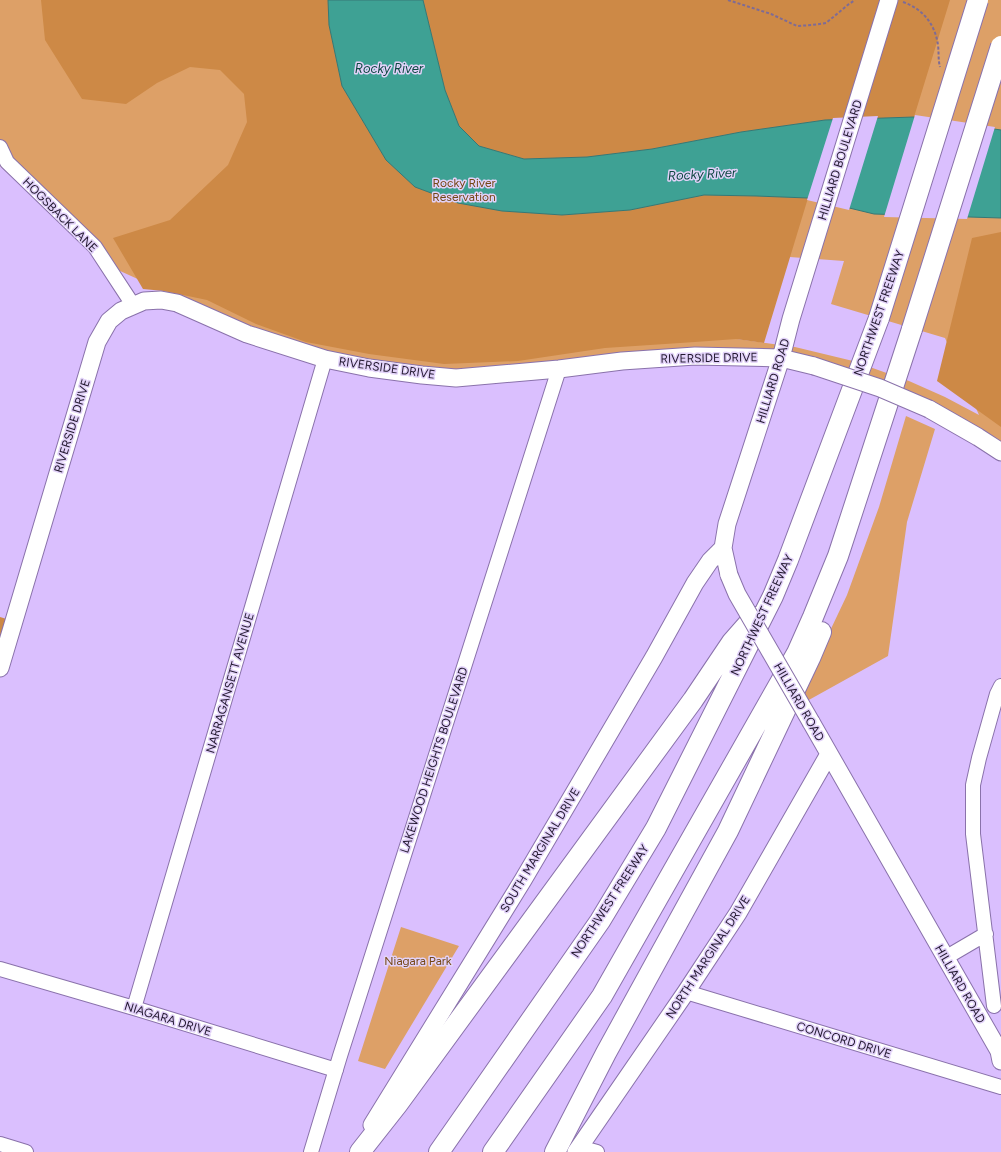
<svg xmlns="http://www.w3.org/2000/svg" width="1001" height="1152" viewBox="0 0 1001 1152" font-family="Figtree,sans-serif">
<style>
.green{fill:#dda067;fill-rule:evenodd}
.forest{fill:#cd8946}
.water{fill:#3ea194;stroke:#367876}
.pier{fill:#dabffe}
.lines{fill:none;stroke-linecap:round;stroke-linejoin:round}
.minor-casing{stroke:#8a72ab;stroke-width:16}
.major-casing{stroke:#8a72ab;stroke-width:19}
.highway-casing{stroke:#8a72ab;stroke-width:22}
.path{stroke:#7e6b96;stroke-width:2;stroke-dasharray:3 2;stroke-linecap:butt}
.minor{stroke:#fff;stroke-width:14}
.major{stroke:#fff;stroke-width:17}
.highway{stroke:#fff;stroke-width:20}
.major-bridge-casing{stroke:#8a72ab;stroke-width:19;stroke-linecap:butt}
.highway-bridge-casing{stroke:#8a72ab;stroke-width:22;stroke-linecap:butt}
.major-bridge{stroke:#fff;stroke-width:17}
.highway-bridge{stroke:#fff;stroke-width:20}
.labels{text-anchor:middle;dominant-baseline:central;stroke-width:3;stroke-linejoin:round;paint-order:stroke}
.street-label{font-size:12px;fill:#22182f;stroke:#e2d2f9}
.park-label{font-size:12px;fill:#744715;stroke:#e2d2f9}
.water-label{font-size:13px;font-style:italic;fill:#0c4740;stroke:#e2d2f9}
</style>
<rect width="100%" height="100%" fill="#dabffe"/>
<path class="green" d="M0,0H1001V452L906,398L754,358L454,382L267,338L107,265L0,166ZM776,256L844,261L831,304L945,338L979,415L945,397L909,381L853,361L795,347L737,339Z
M906,416L935,429L907,522L888,656L807,701L801,692L847,595L879,507Z
M401,927L459,946L385,1069L358,1061Z"/>
<path class="forest" d="M41,0H328L329,25L342,86L386,160L415,187L458,203L502,211L562,215L630,210L704,195L756,196L808,198L764,343L736,339L695,342L605,348L518,361L444,364L369,354L306,342L256,324L207,300L164,291L143,289L113,238L170,220L228,165L247,122L244,94L220,70L190,67L157,83L126,104L82,99L45,40Z
M423,0H950L914,117L825,120L741,132L652,149L587,157L524,159L479,146L459,126L445,90Z
M1001,232V427L937,381L972,238Z
M0,617L10,620L0,662Z"/>
<path class="water" d="M328,0H423L445,90L459,126L479,146L524,159L587,157L652,149L741,132L825,120L914,117L1001,130V218L874,214L808,198L756,196L704,195L630,210L562,215L502,211L458,203L415,187L386,160L342,86L329,25Z"/>
<path class="pier" d="M915,115L995,127L967,219L884,217Z
M878,116L849,210L807,200L833,118Z"/>
<g class="lines">
<defs>
<path id="minor" d="M0,147L7,162L95,247L133,305
M945,958L986,934
M0,969L134,1008L336,1070
M686,992L1001,1087
M994,1006L973,834V785L979,758L997,694L1001,686
M134,1008L325,359
M0,1144L26,1152
M579,1147L597,1152
M311,1152L340,1056L559,369"/>
<path id="major" d="M929,409L978,437L1001,452
M729,575L723,548L727,524L781,358L791,319L889,0
M0,668L97,342L109,321L121,311L144,301L161,300L177,303L247,334L325,359L369,368L422,375L456,378L559,369L622,361L695,356L781,358L814,366
M811,722L999,1051L1001,1061
M372,1125L523,880L654,657L695,583L710,561L723,548
M576,1152L686,992L738,913L829,754"/>
<path id="highway" d="M360,1152L397,1105L693,700L732,642L754,617
M439,1152L600,921L656,828L773,596L788,560L879,318
M493,1152L602,996L797,653L813,617L838,556L912,329
M555,1152L606,1053L728,831L810,658L821,632"/>
</defs>
<use href="#minor" class="minor-casing"/>
<use href="#major" class="major-casing"/>
<use href="#highway" class="highway-casing"/>
<path class="path" d="M728,0L771,14L797,26L812,25L826,23L849,4L855,0
M903,2C923,9 935,24 938,45C939,53 938,60 940,67"/>
<use href="#minor" class="minor"/>
<use href="#major" class="major"/>
<use href="#highway" class="highway"/>
<defs>
<path id="major-bridge" d="M814,366L880,388L929,409
M729,575L737,594L811,722"/>
<path id="highway-bridge" d="M879,318L978,0
M912,329L1001,46"/>
</defs>
<use href="#major-bridge" class="major-bridge-casing"/>
<use href="#highway-bridge" class="highway-bridge-casing"/>
<use href="#major-bridge" class="major-bridge"/>
<use href="#highway-bridge" class="highway-bridge"/>
</g>
<g class="labels">
<g class="street-label">
<text transform="translate(840 160) rotate(-73)">HILLIARD BOULEVARD</text>
<text transform="translate(60 215) rotate(45)">HOGSBACK LANE</text>
<text transform="translate(879 313) rotate(-71)">NORTHWEST FREEWAY</text>
<text transform="translate(709 358) rotate(-1)">RIVERSIDE DRIVE</text>
<text transform="translate(387 368) rotate(8)">RIVERSIDE DRIVE</text>
<text transform="translate(773 381) rotate(-73)">HILLIARD ROAD</text>
<text transform="translate(72 426) rotate(-73)">RIVERSIDE DRIVE</text>
<text transform="translate(762 615) rotate(-65)">NORTHWEST FREEWAY</text>
<text transform="translate(230 683) rotate(-74)">NARRAGANSETT AVENUE</text>
<text transform="translate(799 702) rotate(60)">HILLIARD ROAD</text>
<text transform="translate(434 760) rotate(-72)">LAKEWOOD HEIGHTS BOULEVARD</text>
<text transform="translate(540 850) rotate(-59)">SOUTH MARGINAL DRIVE</text>
<text transform="translate(610 901) rotate(-57)">NORTHWEST FREEWAY</text>
<text transform="translate(708 957) rotate(-57)">NORTH MARGINAL DRIVE</text>
<text transform="translate(960 984) rotate(60)">HILLIARD ROAD</text>
<text transform="translate(168 1019) rotate(17)">NIAGARA DRIVE</text>
<text transform="translate(844 1040) rotate(17)">CONCORD DRIVE</text>
</g>
<g class="park-label">
<text x="464" y="183">Rocky River<tspan x="464" dy="14">Reservation</tspan></text>
<text x="418" y="961">Niagara Park</text>
</g>
<g class="water-label">
<text x="389" y="68">Rocky River</text>
<text transform="translate(702 174) rotate(-3)">Rocky River</text>
</g>
</g>
</svg>
